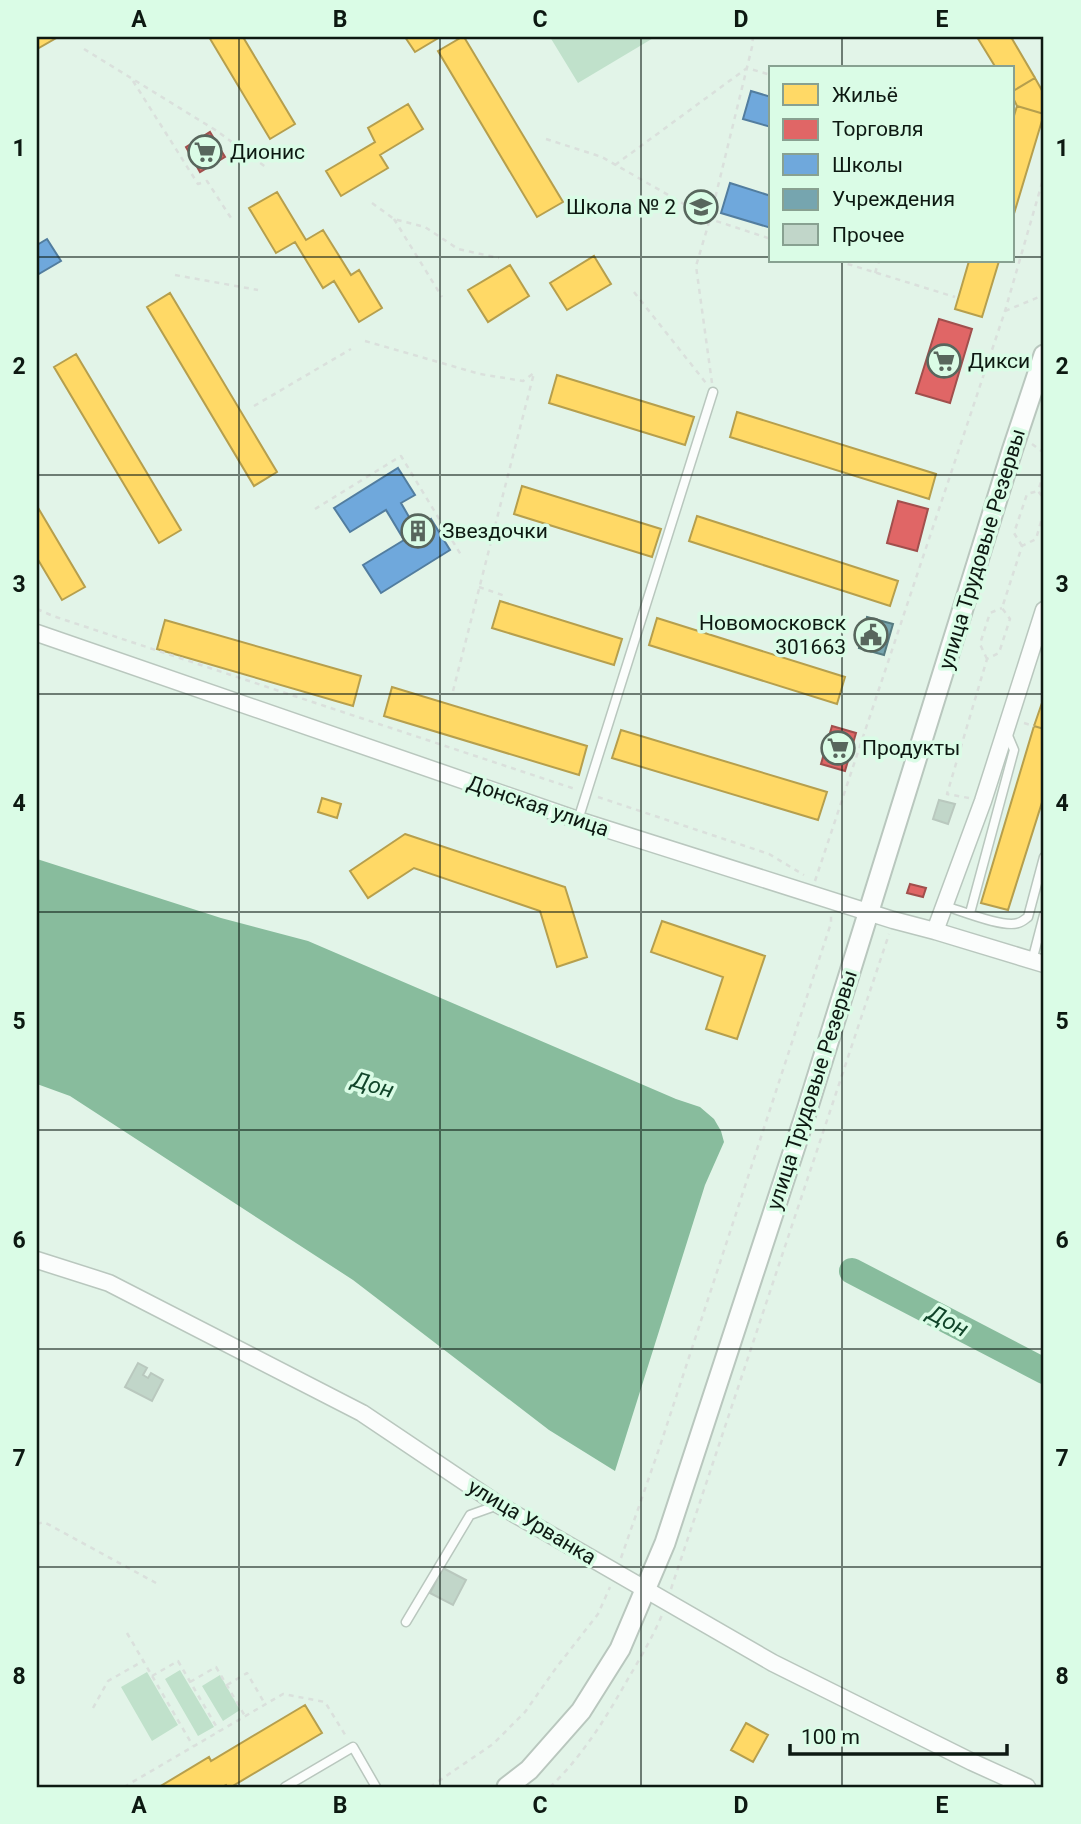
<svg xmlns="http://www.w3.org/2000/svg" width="1081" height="1824" viewBox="0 0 1081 1824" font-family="Roboto,sans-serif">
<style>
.green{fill:#c0e1cb}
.water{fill:#88bc9d}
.homes{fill:#ffd966;stroke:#b69f4d;stroke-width:2}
.shops{fill:#e06666;stroke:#a14f4d;stroke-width:2}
.schools{fill:#6fa8dc;stroke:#527d9f;stroke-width:2}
.public{fill:#76a5af;stroke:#567b80;stroke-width:2}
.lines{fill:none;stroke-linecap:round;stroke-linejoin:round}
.river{stroke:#88bc9d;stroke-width:26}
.building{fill:#c1d6c9;stroke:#b9c8be;stroke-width:2}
.service-casing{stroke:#b9c7be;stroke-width:11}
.minor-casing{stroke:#b9c7be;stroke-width:19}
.tertiary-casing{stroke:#b9c7be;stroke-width:23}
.path{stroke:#dae0dc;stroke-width:2.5;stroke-dasharray:5 5;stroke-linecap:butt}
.service{stroke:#fbfdfc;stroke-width:8}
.minor{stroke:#fbfdfc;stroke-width:16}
.tertiary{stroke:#fbfdfc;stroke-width:19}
.grid{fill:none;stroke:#0d1912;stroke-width:2;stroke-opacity:0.55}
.labels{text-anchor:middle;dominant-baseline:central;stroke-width:7;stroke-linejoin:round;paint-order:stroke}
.poi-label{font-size:21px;fill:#0d1912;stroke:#dafce6;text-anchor:start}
.street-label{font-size:21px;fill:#0d1912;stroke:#dafce6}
.water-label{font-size:23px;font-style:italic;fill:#104429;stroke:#dafce6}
.neatline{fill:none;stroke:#0d1912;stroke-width:2.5}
.grid-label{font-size:23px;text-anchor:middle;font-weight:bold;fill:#0d1912}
</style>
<rect width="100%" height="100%" fill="#e2f4e8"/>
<path class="green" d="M550,37H655L578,83Z
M180,1670L214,1727L198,1736L165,1679Z
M147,1672L178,1725L152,1741L121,1687Z
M220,1675L240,1710L223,1721L202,1686Z"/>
<path class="water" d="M37,859L221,918L308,941L676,1099L700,1107L714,1119L721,1131L724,1142L705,1185L615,1471L549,1430L353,1280L70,1096L37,1084Z"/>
<path class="homes" d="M37,37H58L37,49Z
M209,37H243L295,124L270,139Z
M405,37H440L415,52Z
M462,37H464L563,202L537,217L438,51Z
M977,37H1011L1035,78L1013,91V68H996Z
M1035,78L1044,94V114L1017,106L1013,98V91Z
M408,104L423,129L380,155L388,168L341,196L326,171L375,142L368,128Z
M1017,106L1044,114L1013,217V119Z
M277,192L306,240L323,230L351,275L359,270L382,308L359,322L334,281L323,288L295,242L276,253L249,208Z
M594,256L611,284L567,310L550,283Z
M969,261H999L982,317L955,309Z
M510,265L529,296L488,322L468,290Z
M170,293L277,472L254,486L147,307Z
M76,354L181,530L159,543L54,367Z
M557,375L694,417L685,445L549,403Z
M737,412L936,474L929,499L730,437Z
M522,486L661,529L652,557L514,514Z
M37,506L85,587L62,600L37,558Z
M697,516L898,581L890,606L689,541Z
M500,601L622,639L614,665L492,628Z
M657,618L845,677L837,704L649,645Z
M165,620L361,676L353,706L157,649Z
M392,687L587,746L579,775L384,716Z
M1044,697V729L1034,726Z
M1034,726L1044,729V796L1008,910L981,903Z
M621,730L827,792L818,820L612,758Z
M322,798L341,804L337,818L318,812Z
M405,834L565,887L587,957L557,967L540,911L414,868L368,898L350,871Z
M662,921L765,956L737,1039L706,1029L723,977L651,952Z
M305,1705L322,1733L231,1787H227L226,1785L222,1787H159L209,1757L211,1761Z
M746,1723L768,1735L753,1762L731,1750Z"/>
<path class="shops" d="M210,132L225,157L200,172L186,147Z
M939,319L972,329L950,403L916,393Z
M898,501L928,509L917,551L887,543Z
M832,726L856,733L845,771L821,764Z
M910,884L926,888L923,897L907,893Z"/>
<path class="schools" d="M751,91L771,97V127L743,119Z
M730,183L771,196V228L721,213Z
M47,239L61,261L37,275V245Z
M398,468L415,495L401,503L416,529L431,519L450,550L381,593L363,565L404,540L386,510L350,532L334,508Z"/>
<path class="public" d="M867,617L893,624L884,655L859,648Z"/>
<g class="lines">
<path class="river" d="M852,1271L1044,1371"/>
</g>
<path class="building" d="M939,800L955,804L948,824L933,819Z
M138,1363L147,1368L143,1375L148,1378L151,1373L163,1380L152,1401L125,1387Z
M443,1568L466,1580L453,1605L430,1593Z"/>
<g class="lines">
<defs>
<path id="service" d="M578,820L713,392
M945,906C962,911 1003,928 1018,923C1022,922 1024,920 1028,917L1044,857
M970,913L1014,750L1006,731
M1032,961L1044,915
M406,1622L470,1515L498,1505
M285,1787L353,1747L376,1787"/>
<path id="minor" d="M37,633L578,820L893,920L935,931L1044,964
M935,931L983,801L1044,610
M37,1260L109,1283L362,1413L499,1505L773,1663L972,1762L1027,1787"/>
<path id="tertiary" d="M507,1787L529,1770L581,1711L620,1649L665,1543L807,1110L1012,451L1044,355"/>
</defs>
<use href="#service" class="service-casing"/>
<use href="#minor" class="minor-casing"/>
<use href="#tertiary" class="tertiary-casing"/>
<path class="path" d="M84,49L217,131L267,168
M133,81L198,184L207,181L231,218
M546,139L602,157L710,219L771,239
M615,165L747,68L771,75
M372,203L394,219L425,227L458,249L499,258
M394,219L442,297
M838,261L955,297
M875,273L879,261
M175,275L258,290
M634,292L706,383
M1005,311L1044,295
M365,341L480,374L523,381L534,373L452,695
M712,383L696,266L710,219L752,47L753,37
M254,406L351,349
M1032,444L1044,453
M1044,473L1038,491L1044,499
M315,509L401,456L461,555
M1022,546L1014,533L1027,494L1038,491
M479,587L505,596
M37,609L53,616L575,789
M987,659L980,644L990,613L1002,608
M1024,723L1034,726
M598,797L769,854L804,875
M969,798L947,794L987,659L999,653L1010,619L1002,608L1022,546L1036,539L1044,511
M815,881L1005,311L1044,176
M37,1524L44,1522L156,1583
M621,1558L660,1446L831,923V916
M671,1589L889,934
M127,1633L193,1746
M152,1676L178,1661L219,1731
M190,1682L216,1667L245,1716
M227,1685L247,1673L265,1704
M93,1708L108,1681L143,1661
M124,1787L283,1694L325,1702L347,1738
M430,1787L493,1744L525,1712L556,1668L598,1614L610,1587
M550,1787C583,1756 607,1716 629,1677C641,1657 653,1636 662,1615"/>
<use href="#service" class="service"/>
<use href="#minor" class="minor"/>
<use href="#tertiary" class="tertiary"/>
</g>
<path class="grid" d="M239,37V1787M440,37V1787M641,37V1787M842,37V68M37,257H771M1013,257H1044M842,261V1787M37,475H1044M37,694H1044M37,912H1044M37,1130H1044M37,1349H1044M37,1567H1044"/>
<defs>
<symbol id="supermarket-ring" viewBox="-11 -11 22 22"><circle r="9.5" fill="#dafce6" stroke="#58665d" stroke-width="1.5"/><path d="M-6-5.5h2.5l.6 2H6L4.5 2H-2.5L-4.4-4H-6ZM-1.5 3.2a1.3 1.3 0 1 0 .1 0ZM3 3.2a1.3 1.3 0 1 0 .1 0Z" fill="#58665d"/></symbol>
<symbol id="school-ring" viewBox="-11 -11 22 22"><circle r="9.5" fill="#dafce6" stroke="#58665d" stroke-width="1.5"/><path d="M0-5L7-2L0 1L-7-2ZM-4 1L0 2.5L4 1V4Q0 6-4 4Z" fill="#58665d"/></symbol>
<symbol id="building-ring" viewBox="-11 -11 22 22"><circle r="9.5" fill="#dafce6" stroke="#58665d" stroke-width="1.5"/><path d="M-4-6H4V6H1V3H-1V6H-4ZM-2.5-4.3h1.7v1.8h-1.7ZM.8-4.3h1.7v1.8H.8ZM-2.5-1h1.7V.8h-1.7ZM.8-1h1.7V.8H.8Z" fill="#58665d"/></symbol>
<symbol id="civic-ring" viewBox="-11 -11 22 22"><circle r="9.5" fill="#dafce6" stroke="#58665d" stroke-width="1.5"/><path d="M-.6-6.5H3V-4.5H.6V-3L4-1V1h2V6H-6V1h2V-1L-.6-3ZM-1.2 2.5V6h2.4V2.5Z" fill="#58665d"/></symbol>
</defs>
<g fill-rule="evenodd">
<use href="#supermarket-ring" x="186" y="133" width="38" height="38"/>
<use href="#school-ring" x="682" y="188" width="38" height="38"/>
<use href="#supermarket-ring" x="925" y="342" width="38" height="38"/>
<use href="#building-ring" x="399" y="512" width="38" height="38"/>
<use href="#civic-ring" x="852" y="616" width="38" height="38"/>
<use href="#supermarket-ring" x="819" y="729" width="38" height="38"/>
</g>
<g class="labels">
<g class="poi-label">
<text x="230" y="152">Дионис</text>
<text x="676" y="207" text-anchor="end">Школа № 2</text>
<text x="968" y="361">Дикси</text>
<text x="442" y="531">Звездочки</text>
<text x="846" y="623" text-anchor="end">Новомосковск<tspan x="846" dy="24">301663</tspan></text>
<text x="862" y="748">Продукты</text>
</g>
<g class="street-label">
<text transform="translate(982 549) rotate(-73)">улица Трудовые Резервы</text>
<text transform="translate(538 806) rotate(19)">Донская улица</text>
<text transform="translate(812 1090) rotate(-72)">улица Трудовые Резервы</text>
<text transform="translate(532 1522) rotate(31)">улица Урванка</text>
</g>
<g class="water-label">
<text transform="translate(373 1085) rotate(17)">Дон</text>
<text transform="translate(948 1321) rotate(28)">Дон</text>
</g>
</g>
<rect width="1081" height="1824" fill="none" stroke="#dafce6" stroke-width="77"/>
<rect x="769" y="66" width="245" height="196" fill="#dafce6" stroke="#88a191" stroke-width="2"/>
<rect x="783" y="84" width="35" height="21" fill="#ffd966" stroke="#88a191" stroke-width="2"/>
<text x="832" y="102" font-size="21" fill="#0d1912">Жильё</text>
<rect x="783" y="119" width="35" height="21" fill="#e06666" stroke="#88a191" stroke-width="2"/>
<text x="832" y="136" font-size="21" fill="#0d1912">Торговля</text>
<rect x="783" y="154" width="35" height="21" fill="#6fa8dc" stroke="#88a191" stroke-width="2"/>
<text x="832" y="172" font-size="21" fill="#0d1912">Школы</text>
<rect x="783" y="189" width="35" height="21" fill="#76a5af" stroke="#88a191" stroke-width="2"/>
<text x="832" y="206" font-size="21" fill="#0d1912">Учреждения</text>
<rect x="783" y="224" width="35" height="21" fill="#c1d6c9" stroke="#88a191" stroke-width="2"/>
<text x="832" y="242" font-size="21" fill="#0d1912">Прочее</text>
<path d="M790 1744v10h217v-10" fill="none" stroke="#0d1912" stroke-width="3.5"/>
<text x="801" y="1744" font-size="21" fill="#0d1912" stroke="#dafce6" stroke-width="5" paint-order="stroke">100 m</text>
<rect x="38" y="38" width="1004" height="1748" class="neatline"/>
<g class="grid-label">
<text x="139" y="27">A</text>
<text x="340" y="27">B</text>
<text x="540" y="27">C</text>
<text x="741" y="27">D</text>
<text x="942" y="27">E</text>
<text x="19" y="156">1</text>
<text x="1062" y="156">1</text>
<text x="19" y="374">2</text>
<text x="1062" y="374">2</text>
<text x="19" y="592">3</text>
<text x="1062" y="592">3</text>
<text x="19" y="811">4</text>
<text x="1062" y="811">4</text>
<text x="19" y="1029">5</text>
<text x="1062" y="1029">5</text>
<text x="19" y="1248">6</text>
<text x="1062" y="1248">6</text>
<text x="19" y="1466">7</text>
<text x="1062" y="1466">7</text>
<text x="19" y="1684">8</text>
<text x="1062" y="1684">8</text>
<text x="139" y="1813">A</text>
<text x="340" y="1813">B</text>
<text x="540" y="1813">C</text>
<text x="741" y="1813">D</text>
<text x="942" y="1813">E</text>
</g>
</svg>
